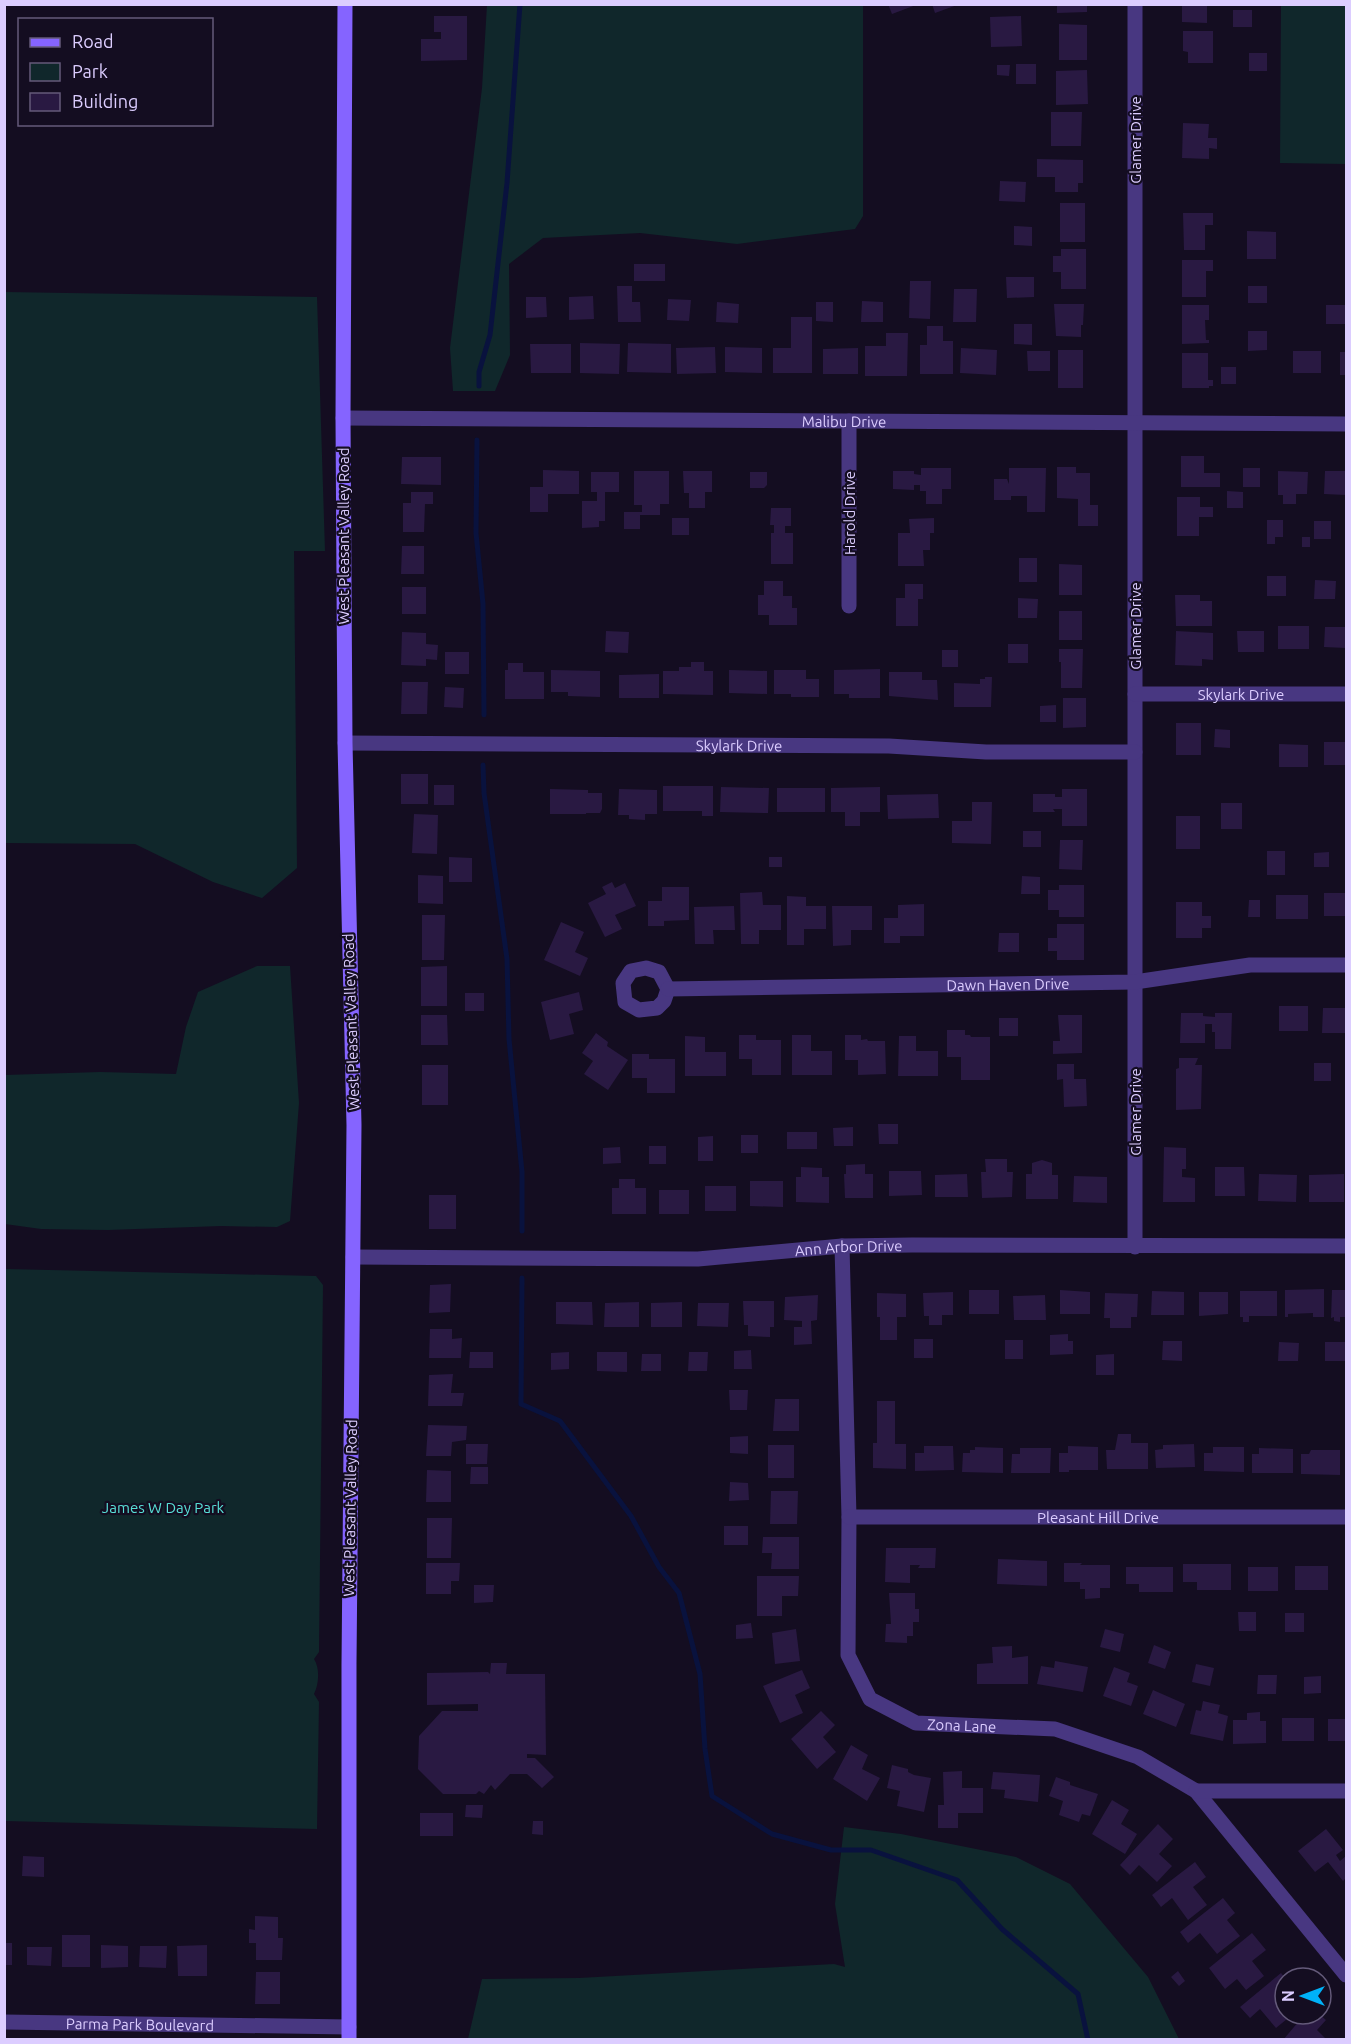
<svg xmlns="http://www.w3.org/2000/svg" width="1351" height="2044" viewBox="0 0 1351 2044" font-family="Ubuntu,sans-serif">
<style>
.green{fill:#10272b}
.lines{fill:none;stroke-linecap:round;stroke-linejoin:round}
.stream{stroke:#09123e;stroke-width:5}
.building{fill:#291942}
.minor{stroke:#483781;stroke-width:15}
.secondary{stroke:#8564ff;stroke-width:15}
.labels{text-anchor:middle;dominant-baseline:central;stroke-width:4.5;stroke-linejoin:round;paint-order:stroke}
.street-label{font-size:15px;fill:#dccdff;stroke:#140d21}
.park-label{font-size:15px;fill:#58e0d7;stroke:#140d21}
</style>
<rect width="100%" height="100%" fill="#140d21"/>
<path class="green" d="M487,5H863V216L855,229L737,244L640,233L543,238L509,264L510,355L495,391H453L450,348L482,88Z
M1281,5H1346V164L1280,163Z
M5,292L317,297L325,551H294L297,868L262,898L213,882L135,844L5,843Z
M257,966H290L299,1103L290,1221L277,1227L221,1226L108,1230L41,1229L5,1224V1075L100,1072L176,1074L186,1027L198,992Z
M5,1269L316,1276L323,1285L319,1652L314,1659C320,1668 319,1684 314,1694L319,1702L317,1829L5,1821Z
M844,1827L901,1834L1016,1857L1070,1884L1148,1977L1179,2039H468L482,1979L579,1978L834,1964L845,1967L835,1904Z"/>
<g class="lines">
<path class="stream" d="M479,386V372L490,335L507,183L520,4
M477,440L476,533L483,604L484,715
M483,765L484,793L507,959L509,1039L522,1172V1231
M522,1278L521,1404L560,1421L631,1516L659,1567L679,1593L700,1674L705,1749L712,1796L772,1834L831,1850H871L957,1880L1002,1929L1078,1994L1088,2040"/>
</g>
<path class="building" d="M888,4H916V5L892,14Z
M932,4H957V5L935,13Z
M1057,4H1087V12L1057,13Z
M1182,4H1207V23L1182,22Z
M1233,10H1252V27H1233Z
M434,16H467V60L421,61V39H441V32H434Z
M1021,16L1022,46L991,47L990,17Z
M1059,24L1087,25V60H1059Z
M1183,31H1213V63H1188V52L1183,51Z
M1249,53H1267V71H1249Z
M1016,64H1036V84H1016Z
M997,65H1010L1009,76L997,75Z
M1087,70L1088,104L1056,105V71Z
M1051,112H1082L1081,146H1051Z
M1183,123L1209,124L1208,138H1217V149L1209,148V159L1182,158Z
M1037,159L1083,160V183H1078V192H1055V177H1037Z
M1000,181L1026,182L1025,202L999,201Z
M1060,203H1085V242H1060Z
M1183,213H1213V225H1205V250H1184Z
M1014,226L1032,227V246L1014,245Z
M1247,231L1276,232V259H1247Z
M1061,249H1086V289H1061V272H1053V256H1061Z
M1182,260H1213V271H1206V297H1182Z
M634,264H665V281H634Z
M1006,277H1034V297L1007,298Z
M910,281H931L930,319L909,318Z
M617,286H632V302H640L641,322H618Z
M1248,286H1267V303H1248Z
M954,289H977L976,322H953Z
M593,296L594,319L569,320V297Z
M526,297H546L547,317L526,318Z
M668,299L691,300L689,321L667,320Z
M862,301L883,302V322H861Z
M717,302L739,304L738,323L716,322Z
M816,302H833V322L816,321Z
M1054,304H1084L1083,325H1081V337L1056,336Z
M1182,305H1209V320H1205L1206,340H1209V343L1182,344Z
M1326,305H1345V324H1326Z
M791,317H812V373H773V348H791Z
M1014,324H1032V345L1014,344Z
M927,326H943V341H953V374H920V345H927Z
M1248,331H1267V350L1248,351Z
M886,333H908L907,376H865V346H886Z
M580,343L620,344L619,374L580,373Z
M628,343L671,344V373L627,372Z
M530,344H571V373H531Z
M715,347L716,373L677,374L676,348Z
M725,347L762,348V373L725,372Z
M858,348V374H823V349Z
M961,348L997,350L996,375L960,373Z
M1058,350H1083V388H1058Z
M1027,351H1050V371H1028Z
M1293,351H1321V373H1293Z
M1340,352H1346V375H1340Z
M1182,353H1208V380H1213V386H1209V388H1182Z
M1221,367H1236V384H1221Z
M1181,456H1204V473H1220V487H1181Z
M402,457H441V485L401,484Z
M1057,467H1076V473H1090V505H1098V526H1078V499L1057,498Z
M921,468H951V489H942V504H926V491H920V485H914V490L893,489V471H914V474L921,475Z
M1009,468H1046L1045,512H1027V496H1011V500H994V479H1007L1009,484Z
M1243,468H1260V487H1243Z
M543,470L579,471V494H548V512H530V487H543Z
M634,471H669V504H660V515H640V529H624V512H642V505H634Z
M683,471H712V492H705V508H689V493H684Z
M1278,471L1308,472L1307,494H1296V504H1283V495H1278Z
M1325,471H1346V495L1324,494Z
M591,472H619V492H605V521H599V527L582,528V501H597V492H591Z
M750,472H767V485L764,488H750Z
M1227,491L1243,492V508H1227Z
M411,492H433V504H425L424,532H403V503H411Z
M1177,497H1200V507H1213V517H1199V536H1177Z
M771,508H791V526H785V533H793V564H771V533H774V525H770Z
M672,518H689V535H672Z
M934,518V533H930V550H923L924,566H898V533H910L909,519Z
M1267,520H1283V537H1275V544H1267Z
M1314,521H1331V539H1314Z
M1302,537H1310V547H1302Z
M402,546H424V574H401Z
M1019,558H1037V582H1019Z
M1059,564L1082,565V595H1059Z
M1267,576H1286V596H1267Z
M1315,580L1336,581L1335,599H1314Z
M764,581H783V596H792V608H797V625H769V615H758V595H764Z
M905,584H923V599H918V626H896V598H905Z
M402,587H426V614H402Z
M1175,595H1200V601H1212V626H1176Z
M1018,598L1038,599L1037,618H1018Z
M1059,611H1082V640H1059Z
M1278,626H1309V649H1278Z
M1325,627H1346V648L1324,647Z
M606,631L629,632L628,653L605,652Z
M1176,631L1213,633V660L1202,659V666L1175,665Z
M1237,631H1264V652H1238Z
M402,632L426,633V644L438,645L437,660L426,659V666L401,665Z
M1008,644H1028V663H1008Z
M1059,649H1083L1082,688H1061V662H1059Z
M942,650H958V667H942Z
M445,652H469V674H445Z
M691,662H704V671H713V695L663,694V671H679V667H691Z
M508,663H523V672H544V699H505V670H508Z
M880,669V698H849V694H834V670Z
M551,670L600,671V697L568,696V692H551Z
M729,670L767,671V694L729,693Z
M774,670H806V679H819V697H791V694H774Z
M889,672H922V680H937L938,700L889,696Z
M659,674V698H619V675Z
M985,677H992L991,707H954V683L980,684V679H985Z
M402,682H428L427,714H401Z
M445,687L464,688L463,708L444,707Z
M1063,698H1086V727L1063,728Z
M1056,705V722H1040V706Z
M1176,723H1201V755H1176Z
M1215,729L1230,730V748L1214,747Z
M1324,742H1346V765H1324Z
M1279,744L1308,745V767H1279Z
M401,774H428V804H401Z
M434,785H454V805H434Z
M663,786H713V816H702V811H663Z
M721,787L769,788L768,813L720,812Z
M880,787V812H860V826H845V812H831V788Z
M777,788H825V812H777Z
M550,789L588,790V793H602V809L600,813H586V814H550Z
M619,789L657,790V814H645V820L629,819V815H618Z
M1062,789H1087V826H1062V809H1053L1055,812H1033V794H1055V797H1062Z
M938,794L939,818L888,819L887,795Z
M972,802H992L991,844L952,843V821H972Z
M1221,803H1242V829H1221Z
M414,814L438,815L437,854L412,853Z
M1176,816H1200V849H1176Z
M1023,831H1041V847H1023Z
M1060,840H1083L1082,870L1059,869Z
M1267,851H1285V875H1267Z
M1329,852V867H1314V853Z
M449,857L472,858V882H449Z
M769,857H782V867H769Z
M418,875L443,876V904L418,903Z
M1022,876L1040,877V894H1021Z
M612,882L615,888L625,883L636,906L615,915L622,929L605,937L588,903L606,894L602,887Z
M1059,885H1084V917H1059V910H1048V890H1059Z
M662,887H689V920L664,921V926H648V901H662Z
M762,892L763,905H781V930H759V944H741L740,893Z
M1324,893H1346V916H1324Z
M1276,895H1308V919H1276Z
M787,896L806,897V906H826V929H804V945H787Z
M1249,900H1260V917H1248Z
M1176,902H1202V916H1211V928H1202V938H1176Z
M924,904V936H900V943H884V918H898V905Z
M734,906L735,930H713L714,944H695L694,907Z
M832,906H872V930H851V945L833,946Z
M422,915H445L444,960H422Z
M561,922L584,932L575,952L588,958L580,976L544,960Z
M1057,924H1084V960H1057V951H1048V938H1057Z
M999,933H1019V952H998Z
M447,966V1006H421V967Z
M579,992L583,1010L569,1014L574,1034L550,1040L541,1002Z
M465,993H484V1011H465Z
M1279,1006H1308V1031H1279Z
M1323,1008H1346V1033H1322Z
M1181,1013H1203V1016L1215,1017V1013H1232L1231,1049H1215V1032H1212V1024H1205V1043H1180Z
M421,1015H447L448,1045H421Z
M1058,1015H1082V1053L1053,1054V1041H1060Z
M999,1018H1018V1036H999Z
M947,1030H965V1035H970L971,1037H990V1080H961V1057H947Z
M596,1033L608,1042L607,1046L628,1060L608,1090L584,1074L593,1061L582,1053Z
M739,1035H756V1040H781V1075H752V1059H739Z
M792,1035H811V1051H832V1075H792Z
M845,1035H861V1040L867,1039L868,1041H885L886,1074L858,1075V1060H845Z
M685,1036L705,1037V1052H726V1076H685Z
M899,1036H916V1051H938V1076H898Z
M632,1054H649V1059H675V1093H647V1078H632Z
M1179,1058H1198L1195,1065H1202L1201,1109L1176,1110V1069L1179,1068Z
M1314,1063H1331V1081H1314Z
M1057,1064H1074V1079H1086L1087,1106L1064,1107L1063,1079L1057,1080Z
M422,1065H448V1105H422Z
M878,1124H898V1144H879Z
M853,1127V1146H834L833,1128Z
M787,1132H817V1149H787Z
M741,1135H758V1153H741Z
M713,1136V1161H698V1137Z
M649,1146H666V1164H649Z
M620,1147L621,1163L603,1164V1148Z
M1164,1147L1186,1148V1169H1182V1177L1195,1178V1202H1163Z
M985,1159H1007V1172H1013L1012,1197L982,1198L981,1172H986Z
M1042,1160L1052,1163V1175H1058V1199H1026V1174H1032V1163Z
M865,1164V1174H873V1198H845L844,1174H846V1165Z
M801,1167L822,1168V1177H829V1203L796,1202V1177H801Z
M1215,1167H1244L1245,1196H1215Z
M889,1171H921L922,1195L889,1196Z
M967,1174L968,1197H935V1175Z
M1259,1174L1297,1175L1296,1202L1258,1201Z
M1344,1174V1202H1309V1175Z
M1074,1176L1107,1177V1203L1073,1202Z
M619,1179H635V1188H646V1214H612V1188H619Z
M750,1181H783V1207L750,1206Z
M705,1186H736V1211H705Z
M659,1190H689V1214H659Z
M429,1195H456V1229H429Z
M451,1284L450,1312L429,1313L430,1285Z
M1324,1289V1317H1313V1313L1288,1314V1317H1285V1290Z
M969,1290H999V1314H969Z
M1060,1290L1090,1292V1314H1060Z
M1332,1290H1346V1317H1340V1322L1334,1321V1317L1331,1318Z
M1152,1291L1184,1292V1315H1151Z
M1240,1291H1277V1316H1249V1322H1243V1317H1240Z
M953,1292V1315H942V1325H929V1316H924L923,1293Z
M1199,1292H1228V1314L1199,1316Z
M877,1293L906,1294V1317H897V1340H880V1317H877Z
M1105,1293L1138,1294L1137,1317H1131V1328H1110V1318H1104Z
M818,1295L817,1320L811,1321L812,1344L794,1345V1327H802V1321L784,1320L785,1297Z
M1045,1295L1046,1320H1014L1013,1296Z
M743,1301H774V1327H770V1337L748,1336V1325H744Z
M556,1302H592L593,1325L556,1324Z
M639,1302V1327H604L605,1303Z
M682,1302V1327H651V1303Z
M698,1303H729L728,1327L697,1326Z
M430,1329H452V1339L462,1338L461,1358H429Z
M1068,1334V1341H1073V1354L1050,1355V1335Z
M914,1339H933V1358H914Z
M1005,1340H1023V1359H1005Z
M1163,1341H1182V1361L1162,1360Z
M1279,1342L1299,1343L1298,1361H1278Z
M1325,1342H1345V1361H1325Z
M751,1350L752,1369H734V1351Z
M470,1352H493V1368H469Z
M569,1352V1369L551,1370V1353Z
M597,1352H627V1372L597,1371Z
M689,1352H708L707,1371H688Z
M642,1354H661V1371H641Z
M1114,1354V1375H1096V1355Z
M453,1374L451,1393H464L462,1406H428L429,1375Z
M729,1390H748L747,1410H730Z
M775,1399H799V1431H773Z
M877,1401H895V1444H906V1469L873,1468V1443H877Z
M428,1425L467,1426L466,1440L452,1442L451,1456H426Z
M1118,1434H1131V1443H1148V1469H1107L1106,1450H1115Z
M748,1436V1454L730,1453V1437Z
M466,1444H488L487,1464H466Z
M1194,1444L1195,1467L1156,1468L1155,1450L1163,1449V1445Z
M768,1445H794V1478H768Z
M924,1446H953L954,1470L915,1471V1453H924Z
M1068,1446L1098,1447V1470H1069V1472H1059V1453H1068Z
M975,1447L1003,1448V1473L962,1472L963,1453H970V1450H975Z
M1213,1447H1244V1472L1204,1471V1453H1213Z
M1020,1448H1051L1050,1473H1011L1012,1454H1020Z
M1259,1448L1293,1449V1473H1252V1454H1259Z
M1311,1450H1340V1475L1301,1474V1454H1309Z
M471,1467H488V1484H470Z
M427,1470L451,1471V1502H426Z
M730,1482L748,1483L749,1500L729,1501Z
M771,1491H798L797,1524H770Z
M427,1518H452L451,1558H427Z
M724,1526H748V1545H724Z
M763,1537H799V1569H771L772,1553H762Z
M886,1548H936L935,1568H918L920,1565H910V1583L885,1582Z
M998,1559L1047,1561V1586L997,1584Z
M426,1563H460L459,1581H451V1594H426Z
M1064,1563H1082L1080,1565H1110V1588H1100V1598L1085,1599V1589H1080V1582H1064Z
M1183,1564H1231V1590H1197V1582H1183Z
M1295,1566H1328V1590H1295Z
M1126,1567H1173V1592H1139V1584H1126Z
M1248,1567H1278V1591H1248Z
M757,1576H799L798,1596H782V1616H757Z
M474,1585H494L493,1602L474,1603Z
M889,1593H915V1609H919V1622H913V1636H907V1643L885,1642L886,1624H891Z
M1238,1612H1256V1631H1239Z
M1285,1613H1304V1632H1285Z
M751,1623L753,1638L736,1639V1625Z
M796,1629L800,1661L775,1664L772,1633Z
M1105,1629L1124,1634L1120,1652L1100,1647Z
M1154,1645L1171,1652L1165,1669L1148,1663Z
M1012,1646V1658L1028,1656V1684H977V1664L993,1663L992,1647Z
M1055,1661L1088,1667L1083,1692L1037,1684L1041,1666L1054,1668Z
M491,1663H507L506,1674H545L546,1755L527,1754V1758H535L554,1777L542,1788L527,1774H510L495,1790L491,1785L484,1794L479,1791L476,1794H443L418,1769L419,1736L442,1711H478V1704L427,1705V1673L488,1672L490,1674Z
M1196,1664L1214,1668L1210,1686L1192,1682Z
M1114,1667L1130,1673L1127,1682L1138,1686L1131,1706L1103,1696Z
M802,1670L810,1688L795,1695L803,1713L780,1723L763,1686Z
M1258,1675H1277L1276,1694H1257Z
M1321,1676V1693L1304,1694V1677Z
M1153,1690L1185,1704L1176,1727L1143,1714Z
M1203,1701L1220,1705L1218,1713L1228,1716L1223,1741L1190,1734L1196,1710L1201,1711Z
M821,1711L835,1725L823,1737L836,1752L817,1769L791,1739Z
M1260,1712V1721H1266V1743L1233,1744V1720H1247V1713Z
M1282,1718H1314V1741H1282Z
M1328,1719H1346V1741H1328Z
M851,1745L868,1755L862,1769L880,1778L867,1801L833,1779Z
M892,1765L908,1769V1772L914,1775L931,1778L924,1812L897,1806L900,1791L887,1788Z
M962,1771V1788H983V1813H958V1828H938V1805H944L943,1772Z
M993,1772L1040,1775L1038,1802L1004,1798L1005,1790L991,1789Z
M1056,1777L1070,1782V1785L1098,1794L1090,1816L1082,1814L1079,1822L1059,1815L1063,1801L1049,1796Z
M1112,1800L1129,1810L1121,1824L1137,1834L1125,1854L1092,1834Z
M466,1805H483L482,1818L465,1817Z
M420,1813H453V1836H420Z
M533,1821H543V1835L532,1834Z
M1158,1824L1173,1839L1159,1854L1172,1866L1157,1882L1139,1865L1130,1875L1120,1865Z
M1326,1829L1343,1850L1336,1855L1340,1861L1346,1856V1878L1343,1881L1328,1862L1315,1872L1298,1851Z
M23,1856L44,1857V1877L22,1876Z
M1195,1862L1206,1877L1193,1887L1207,1905L1188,1920L1172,1898L1161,1907L1152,1895Z
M1223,1898L1235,1913L1227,1920L1240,1936L1217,1954L1200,1933L1188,1943L1180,1932Z
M255,1916L278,1917V1938H283L282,1960H256V1943H249V1929L255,1930Z
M1252,1933L1266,1950L1252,1961L1264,1976L1246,1990L1237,1979L1225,1989L1209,1968Z
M62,1935H90V1967H62Z
M4,1943H12V1965H4Z
M101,1945L128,1946V1967L101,1968Z
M207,1945V1976H178L177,1946Z
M140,1946H167L166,1968L139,1967Z
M27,1947H52L51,1966L27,1965Z
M1178,1971L1185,1981L1179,1986L1171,1977Z
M256,1972H280V2004H255Z
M1281,1973L1285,1978V1994L1282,1997L1285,2001V2014H1293L1276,2028L1260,2009L1250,2018L1240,2007Z
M1305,2014H1319L1326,2020L1317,2030L1327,2040H1283Z"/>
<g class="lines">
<g class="minor">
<path d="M1135,4V1247"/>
<path id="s1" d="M343,418L1346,424"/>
<path d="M849,606V421"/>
<path id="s2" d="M1135,694H1346"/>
<path id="s3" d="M345,743L889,746L986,752H1135"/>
<path d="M646,968L659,972L668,989L664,1001L657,1008L639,1010L625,1002L623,983L631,971Z"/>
<path id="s4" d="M668,989L1135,982L1250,965H1346"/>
<path id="s5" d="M842,1246L849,1517L848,1655L870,1699L916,1723L1055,1729L1138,1757L1196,1791L1346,1975"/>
<path id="s6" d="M353,1257L698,1259L842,1246L912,1245L1346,1246"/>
<path id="s7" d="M849,1517H1346"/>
<path d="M1196,1791H1346"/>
<path id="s8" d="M4,2022L349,2027"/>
</g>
<path class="secondary" d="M345,4L343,418L345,743L354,1125L349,1664V2040"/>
</g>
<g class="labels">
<g class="street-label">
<text transform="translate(1135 140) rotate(-90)">Glamer Drive</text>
<text stroke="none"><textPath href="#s1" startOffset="501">Malibu Drive</textPath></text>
<text transform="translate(849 513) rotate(-90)">Harold Drive</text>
<text transform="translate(343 536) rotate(-90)">West Pleasant Valley Road</text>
<text transform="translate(1135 626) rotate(-90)">Glamer Drive</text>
<text stroke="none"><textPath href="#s2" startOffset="106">Skylark Drive</textPath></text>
<text stroke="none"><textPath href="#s3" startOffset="394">Skylark Drive</textPath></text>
<text stroke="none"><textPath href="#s4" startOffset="340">Dawn Haven Drive</textPath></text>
<text transform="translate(351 1022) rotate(-92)">West Pleasant Valley Road</text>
<text transform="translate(1135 1112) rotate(-90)">Glamer Drive</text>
<text stroke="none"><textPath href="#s6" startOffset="496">Ann Arbor Drive</textPath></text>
<text transform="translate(350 1508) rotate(-89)">West Pleasant Valley Road</text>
<text stroke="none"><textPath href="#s7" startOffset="249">Pleasant Hill Drive</textPath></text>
<text stroke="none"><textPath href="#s5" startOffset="556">Zona Lane</textPath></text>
<text stroke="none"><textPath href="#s8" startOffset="136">Parma Park Boulevard</textPath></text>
</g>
<g class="park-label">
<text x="163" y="1507">James W Day Park</text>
</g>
</g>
<rect width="1351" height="2044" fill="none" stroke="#dccdff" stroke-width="12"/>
<rect x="18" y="18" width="195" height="108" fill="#140d21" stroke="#645a7a" stroke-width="1.5"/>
<rect x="30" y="38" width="30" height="9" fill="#8564ff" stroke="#645a7a" stroke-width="1.5"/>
<text x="72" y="48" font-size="18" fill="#dccdff">Road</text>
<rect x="30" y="63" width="30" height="18" fill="#10272b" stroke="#645a7a" stroke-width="1.5"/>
<text x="72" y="78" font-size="18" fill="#dccdff">Park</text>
<rect x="30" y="93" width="30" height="18" fill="#291942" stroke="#645a7a" stroke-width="1.5"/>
<text x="72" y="108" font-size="18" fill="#dccdff">Building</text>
<g transform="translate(1303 1996) rotate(270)"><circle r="28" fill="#140d21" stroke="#645a7a" stroke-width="1.5"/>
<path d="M0-4.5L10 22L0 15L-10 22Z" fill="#00b1f8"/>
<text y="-9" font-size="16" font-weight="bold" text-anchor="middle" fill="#dccdff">N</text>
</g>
</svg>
